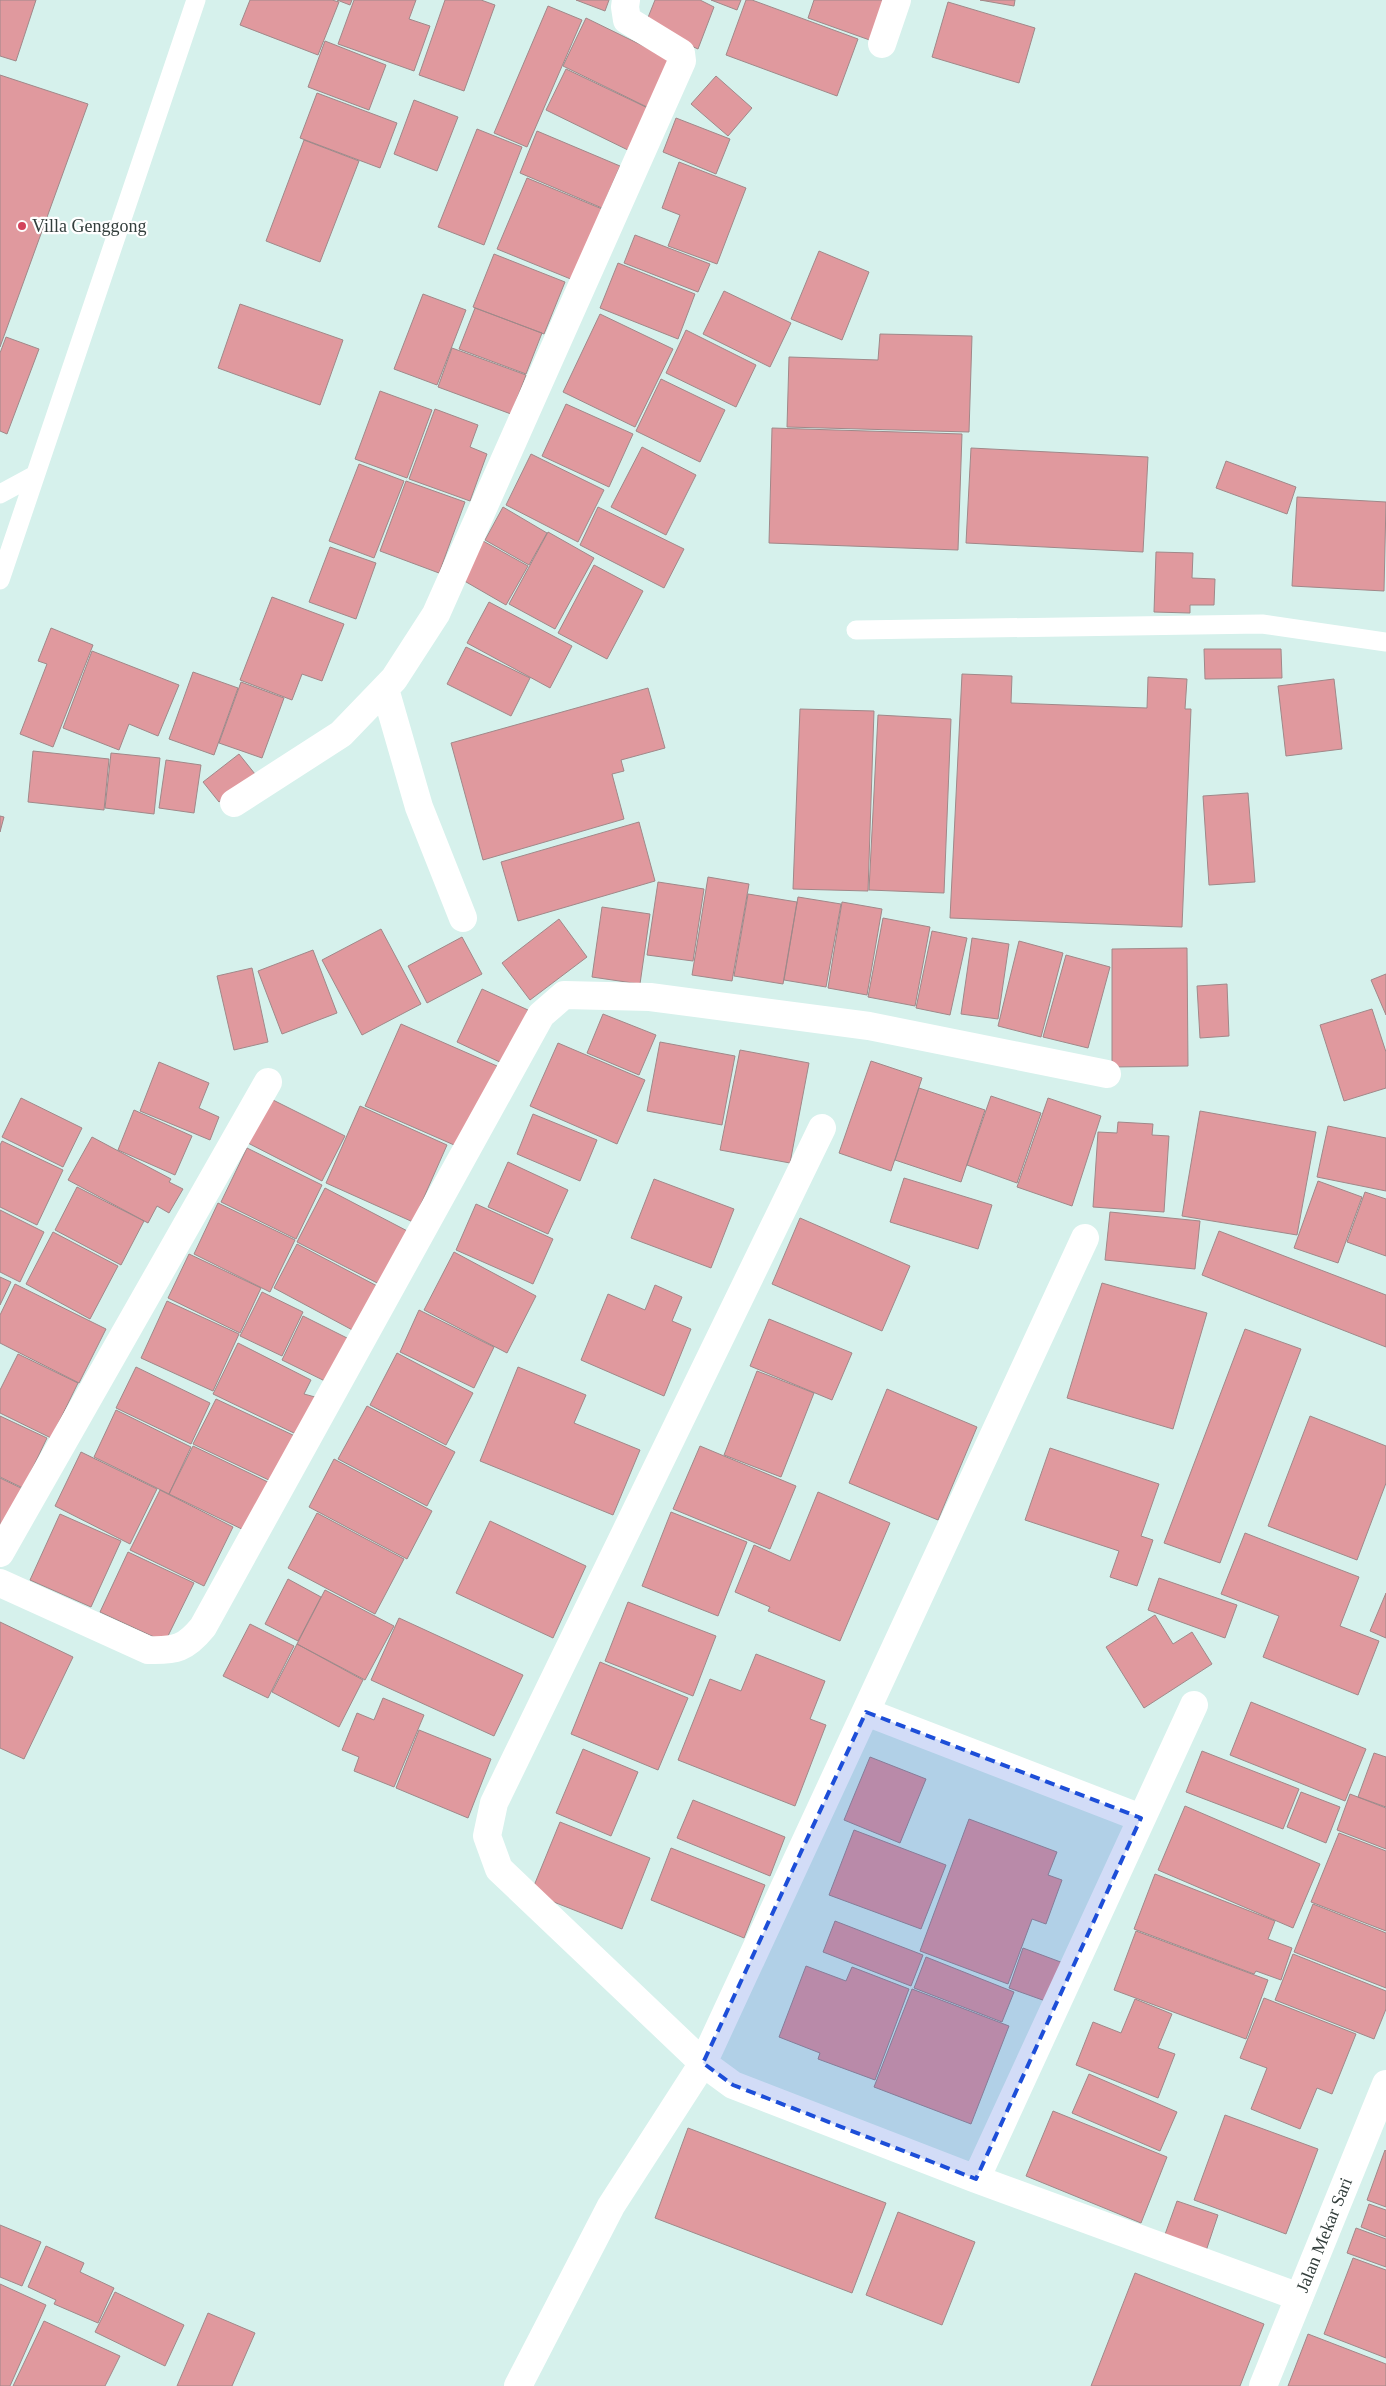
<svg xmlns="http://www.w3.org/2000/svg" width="1386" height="2386" viewBox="0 0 1386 2386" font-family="'Times New Roman',serif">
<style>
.building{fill:#e0999e;stroke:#a08889}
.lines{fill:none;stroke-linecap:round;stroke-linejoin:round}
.service{stroke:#fff;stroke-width:19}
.minor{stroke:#fff;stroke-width:28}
.secondary{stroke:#fff;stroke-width:28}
.marked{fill:#1d4ed8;fill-opacity:0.2;stroke:#1d4ed8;stroke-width:4;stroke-dasharray:10 6;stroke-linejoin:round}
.poi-dot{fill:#d3435c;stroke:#fff;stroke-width:2}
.labels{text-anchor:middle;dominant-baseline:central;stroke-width:4.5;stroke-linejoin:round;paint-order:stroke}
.poi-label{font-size:18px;fill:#333e3c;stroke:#fff;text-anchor:start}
.street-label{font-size:18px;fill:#333e3c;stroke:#fff}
</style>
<rect width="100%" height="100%" fill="#d6f1ec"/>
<path class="building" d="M0,0H36L16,61L0,56Z
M250,0H332L339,2L318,55L240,25Z
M337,0H352L350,5Z
M354,0H416L409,19L430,26L414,71L338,44Z
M445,0H481L495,5L464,91L419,75Z
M576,0H609L605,11Z
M655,0H700L714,7L698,49L645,25Z
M711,0H741L737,10Z
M746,0H752L858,39L837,96L726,55Z
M814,0H893L878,43L808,18Z
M980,0H1015L1014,6Z
M948,2L1035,28L1019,83L932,57Z
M548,6L582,20L527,147L494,133Z
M586,18L674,61L651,109L563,66Z
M325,41L386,65L369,110L308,87Z
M566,69L652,110L632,152L546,110Z
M0,75L88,104L0,347Z
M716,76L752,108L728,136L691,104Z
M317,93L397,123L380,168L300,138Z
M414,100L458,117L437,171L394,154Z
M676,118L730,139L716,174L663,152Z
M477,129L522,147L484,245L438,227Z
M537,131L620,166L602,208L520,173Z
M304,140L359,161L320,262L266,241Z
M679,162L746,188L717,264L668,246L680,215L662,208Z
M527,178L607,211L578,282L497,249Z
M635,235L710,264L698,292L624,263Z
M819,251L869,272L842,340L791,319Z
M494,254L565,282L544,334L473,307Z
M618,263L695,294L678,339L600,308Z
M724,291L791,323L770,367L703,334Z
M423,294L466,310L437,385L394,369Z
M240,304L343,340L320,405L218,368Z
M475,308L542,333L526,374L459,349Z
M600,314L673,349L635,427L563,392Z
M686,330L756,365L736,407L666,373Z
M880,334L972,336L969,432L787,427L789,357L878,360Z
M6,337L39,349L7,434L0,431V353Z
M452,348L526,375L511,414L438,387Z
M661,379L725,410L700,462L636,431Z
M380,391L432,410L407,478L355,459Z
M566,404L633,434L609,487L542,456Z
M435,409L478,425L470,447L487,454L470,501L409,479Z
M772,428L962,434L958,550L769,543Z
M642,447L696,475L666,535L611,507Z
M971,448L1148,457L1143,552L966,543Z
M531,454L604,490L578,542L506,505Z
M1226,461L1296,487L1287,514L1216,488Z
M359,464L404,481L374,558L329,541Z
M406,481L465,502L439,573L380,551Z
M1297,497L1386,502L1384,591L1292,586Z
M503,507L547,533L529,565L485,540Z
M598,507L684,549L664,588L580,545Z
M548,532L594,558L555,629L509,604Z
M483,541L528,566L506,605L461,579Z
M330,547L376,563L356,619L309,602Z
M1156,552L1193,553L1192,578L1215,579L1214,605H1190V613L1154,612Z
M594,565L643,591L607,659L558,633Z
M272,597L344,624L322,681L302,674L292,700L240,680Z
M489,602L572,646L550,688L467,643Z
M51,628L93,645L53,747L20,734L47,664L38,661Z
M466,647L530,678L511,716L447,684Z
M1204,649H1281L1282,678L1205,679Z
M92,651L179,685L158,736L129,724L119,750L63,728Z
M193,672L238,688L214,755L169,739Z
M962,674L1012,676L1011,703L1147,708L1148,677L1187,679L1185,709H1191L1182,927L950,918Z
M1334,679L1342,749L1286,756L1278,686Z
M241,682L284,698L262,758L219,743Z
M648,688L665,748L621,760L624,771L612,774L624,819L483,860L451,743Z
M800,709L874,711L868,891L793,889Z
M878,715L951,719L944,893L869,890Z
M33,751L109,759L104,810L28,802Z
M111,753L160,758L154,814L105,808Z
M239,754L255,774L219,802L203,782Z
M166,760L201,765L194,813L159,808Z
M1248,793L1255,882L1209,885L1203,796Z
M0,816L4,817L0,832Z
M639,822L655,881L518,921L501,862Z
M708,877L749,884L732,981L692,975Z
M658,882L704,889L693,961L647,955Z
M748,894L797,902L783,984L734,976Z
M798,897L841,904L826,987L784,980Z
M842,902L882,909L867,995L828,988Z
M602,907L650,914L640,984L592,977Z
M883,918L930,927L915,1006L868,997Z
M559,919L587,957L530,1000L502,963Z
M381,929L421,1004L362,1035L322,960Z
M932,931L967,938L950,1015L916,1008Z
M462,937L482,974L427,1003L408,966Z
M972,938L1009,944L998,1019L961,1014Z
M1019,941L1063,953L1041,1037L998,1026Z
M1187,948L1188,1066L1112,1067V949Z
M313,950L337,1013L282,1034L258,971Z
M1066,955L1110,967L1088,1048L1043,1037Z
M252,968L268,1042L234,1050L217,976Z
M1386,974V1015L1371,980Z
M1227,984L1229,1036L1200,1038L1197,986Z
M482,989L528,1010L504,1064L457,1042Z
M1372,1009L1386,1052V1088L1344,1101L1320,1025Z
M603,1014L656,1035L639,1075L587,1053Z
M401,1024L497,1066L461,1148L365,1106Z
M660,1042L735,1056L722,1125L647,1111Z
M558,1043L645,1080L617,1144L530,1106Z
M740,1050L809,1063L790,1163L720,1150Z
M871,1061L922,1078L891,1171L839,1153Z
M159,1062L209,1083L199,1108L219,1117L210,1140L140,1111Z
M919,1088L985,1110L961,1182L895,1160Z
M991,1096L1041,1113L1017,1183L967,1165Z
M267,1097L345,1136L322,1181L244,1141Z
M21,1098L82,1128L63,1167L2,1137Z
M1048,1098L1101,1116L1072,1206L1017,1187Z
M360,1106L447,1145L413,1222L326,1183Z
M134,1110L192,1136L175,1175L118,1150Z
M1200,1111L1316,1132L1297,1235L1182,1216Z
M533,1114L597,1140L580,1181L517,1154Z
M1118,1122L1153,1124L1152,1135L1169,1136L1164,1212L1093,1207L1098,1132L1117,1133Z
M1328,1126L1386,1138V1191L1317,1177Z
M92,1137L171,1179L169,1182L183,1189L169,1213L157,1206L148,1223L68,1180Z
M2,1141L63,1170L37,1225L0,1207V1145Z
M247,1148L322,1185L296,1239L221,1202Z
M508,1162L568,1190L548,1234L488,1207Z
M904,1178L992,1205L978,1249L890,1222Z
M654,1179L734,1209L711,1268L631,1238Z
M1318,1181L1362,1197L1338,1263L1294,1248Z
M77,1187L144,1221L121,1265L55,1230Z
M325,1188L415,1235L387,1288L297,1242Z
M1365,1192L1386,1199V1256L1347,1242Z
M218,1203L295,1240L270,1292L194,1254Z
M476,1204L553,1239L533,1284L456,1250Z
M0,1210L44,1232L20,1282L0,1272Z
M1110,1212L1200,1221L1195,1269L1105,1260Z
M800,1218L910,1266L882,1331L772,1284Z
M1219,1231L1386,1295V1347L1202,1275Z
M53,1232L118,1266L90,1319L26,1284Z
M297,1244L381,1288L358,1333L274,1288Z
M454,1252L536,1296L507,1353L424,1310Z
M189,1254L261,1288L240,1333L168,1298Z
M0,1277L11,1282L0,1305Z
M1102,1283L1207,1313L1173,1429L1067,1398Z
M15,1284L106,1329L79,1383L0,1343V1315Z
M655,1285L682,1297L672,1321L691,1329L664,1396L581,1360L608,1294L645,1310Z
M262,1292L303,1312L282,1356L240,1336Z
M167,1301L239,1334L213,1391L141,1358Z
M419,1310L494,1347L474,1388L400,1352Z
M303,1316L351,1340L331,1384L282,1360Z
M769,1319L852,1353L832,1400L750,1366Z
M1245,1329L1301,1349L1220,1563L1164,1543Z
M238,1343L311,1380L304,1394L315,1397L296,1434L213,1394Z
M397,1353L473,1393L446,1445L370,1405Z
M18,1354L78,1383L51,1438L0,1413V1390Z
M136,1367L210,1403L191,1444L116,1408Z
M518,1367L586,1395L574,1423L640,1450L613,1515L480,1461Z
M757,1371L814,1393L781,1477L724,1455Z
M887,1389L977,1427L938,1520L849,1483Z
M216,1399L295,1436L273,1482L193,1444Z
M367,1406L455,1452L427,1506L338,1459Z
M116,1410L191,1447L169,1494L94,1457Z
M0,1416L47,1438L23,1488L0,1477Z
M1310,1416L1386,1446V1483L1357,1560L1268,1526Z
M193,1446L272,1484L248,1532L169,1494Z
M700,1446L796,1486L770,1549L673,1509Z
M1050,1448L1159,1484L1141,1536L1153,1540L1137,1586L1110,1577L1119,1551L1025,1520Z
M81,1452L157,1489L130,1544L55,1506Z
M334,1459L432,1511L407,1559L309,1507Z
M0,1478L23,1489L0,1538Z
M160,1490L233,1527L204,1586L130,1550Z
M818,1492L890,1523L840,1641L768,1611L770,1607L735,1592L754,1545L790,1561Z
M671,1512L747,1542L718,1616L642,1586Z
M317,1513L404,1559L375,1614L288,1568Z
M60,1514L121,1541L91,1607L30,1580Z
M490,1521L586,1566L553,1638L456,1593Z
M1245,1533L1359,1577L1340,1626L1379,1641L1358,1695L1263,1657L1279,1616L1221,1594Z
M128,1552L194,1583L165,1642L100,1612Z
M1159,1578L1237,1605L1225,1638L1148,1610Z
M288,1579L321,1597L298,1641L265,1624Z
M325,1590L394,1626L365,1680L297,1644Z
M1386,1593V1638L1370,1631Z
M628,1602L716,1636L693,1696L605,1661Z
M1155,1615L1173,1644L1192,1632L1212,1664L1144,1708L1106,1647Z
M399,1618L523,1675L494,1736L371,1680Z
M0,1622L73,1657L24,1759L0,1748Z
M250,1624L294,1646L268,1698L223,1676Z
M297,1644L363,1680L339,1727L272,1692Z
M756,1654L825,1681L810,1719L826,1725L795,1806L678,1760L710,1679L741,1691Z
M600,1662L688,1698L658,1770L571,1734Z
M383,1698L424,1715L394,1787L354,1771L359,1757L342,1750L357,1713L374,1720Z
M1251,1702L1366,1749L1345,1801L1230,1755Z
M419,1730L491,1759L468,1818L396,1788Z
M583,1749L638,1772L611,1836L556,1813Z
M1202,1751L1299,1789L1283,1829L1186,1792Z
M1374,1753L1386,1757V1807L1358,1797Z
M870,1757L926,1779L900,1843L844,1820Z
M1301,1792L1340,1807L1326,1843L1287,1827Z
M1350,1794L1386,1808V1849L1337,1830Z
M693,1800L785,1837L770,1876L677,1838Z
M1185,1806L1320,1864L1293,1928L1158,1870Z
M969,1819L1057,1852L1048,1875L1062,1880L1046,1924L1032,1919L1008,1984L920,1951Z
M560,1822L650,1858L622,1929L531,1893Z
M854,1830L946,1865L921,1929L829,1895Z
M1339,1833L1386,1851V1931L1311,1902Z
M671,1848L765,1885L744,1938L651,1900Z
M1155,1874L1275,1921L1268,1939L1292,1948L1281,1980L1256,1971L1254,1974L1134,1929Z
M1313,1904L1386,1933V1988L1294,1952Z
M835,1921L923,1955L911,1986L823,1952Z
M1136,1931L1268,1980L1246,2039L1114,1990Z
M1023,1948L1066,1964L1051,2003L1009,1988Z
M1293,1954L1386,1991V2009L1374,2039L1275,2000Z
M926,1957L1014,1992L1002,2022L914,1988Z
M806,1966L846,1981L852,1967L909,1989L875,2080L818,2059L820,2053L779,2037Z
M912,1989L1009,2026L971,2124L874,2087Z
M1264,1998L1356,2034L1332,2094L1317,2088L1300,2129L1251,2109L1267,2068L1240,2058Z
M1135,1999L1172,2014L1158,2048L1175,2054L1158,2098L1076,2065L1093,2022L1121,2033Z
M1089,2074L1177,2112L1160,2151L1072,2113Z
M1053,2111L1167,2157L1141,2223L1026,2176Z
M1225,2115L1318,2149L1286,2234L1194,2200Z
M688,2128L886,2203L852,2293L655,2218Z
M1385,2150L1386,2151V2207L1367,2200Z
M1177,2201L1218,2215L1205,2254L1163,2240Z
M1369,2204L1386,2210V2237L1361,2227Z
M898,2212L975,2242L942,2325L866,2295Z
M0,2225L41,2242L22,2286L0,2277Z
M1356,2228L1386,2239V2267L1347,2253Z
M46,2246L84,2263L80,2272L114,2288L98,2323L54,2304L56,2300L28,2287Z
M1353,2258L1386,2270V2358L1324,2334Z
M1135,2273L1264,2324L1240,2386H1091Z
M0,2284L46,2305L10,2386H0Z
M115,2292L184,2325L165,2366L95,2332Z
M208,2313L255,2333L232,2386H177Z
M44,2321L120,2356L105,2386H13Z
M1308,2334L1386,2364V2386H1288Z"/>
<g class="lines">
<path class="service" d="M0,494L35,475
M0,580L196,0
M856,630L1262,624L1386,642"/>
<path class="minor" d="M882,44L897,0
M385,689L419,807L463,918
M234,803L341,734L394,679L436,614L682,61L681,53L627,20L625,7L626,0
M822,1128L494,1803L487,1836L499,1869L703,2063L733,2085L976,2179L1299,2297
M0,1553L268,1082
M0,1583L148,1650C176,1651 186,1648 203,1627L541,1015L564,995L650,997L869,1026L1107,1074
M866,1712L1141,1818
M976,2179L1194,1705
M518,2386L611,2206L703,2063L1085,1238"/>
<path class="secondary" d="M1263,2386L1386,2084"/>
</g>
<path class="marked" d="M866,1712L1141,1818L976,2179L733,2085L703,2063Z"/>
<circle class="poi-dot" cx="22" cy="226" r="5"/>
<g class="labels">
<g class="poi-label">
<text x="32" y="226">Villa Genggong</text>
</g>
<g class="street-label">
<text transform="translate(1324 2235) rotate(-68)">Jalan Mekar Sari</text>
</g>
</g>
</svg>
